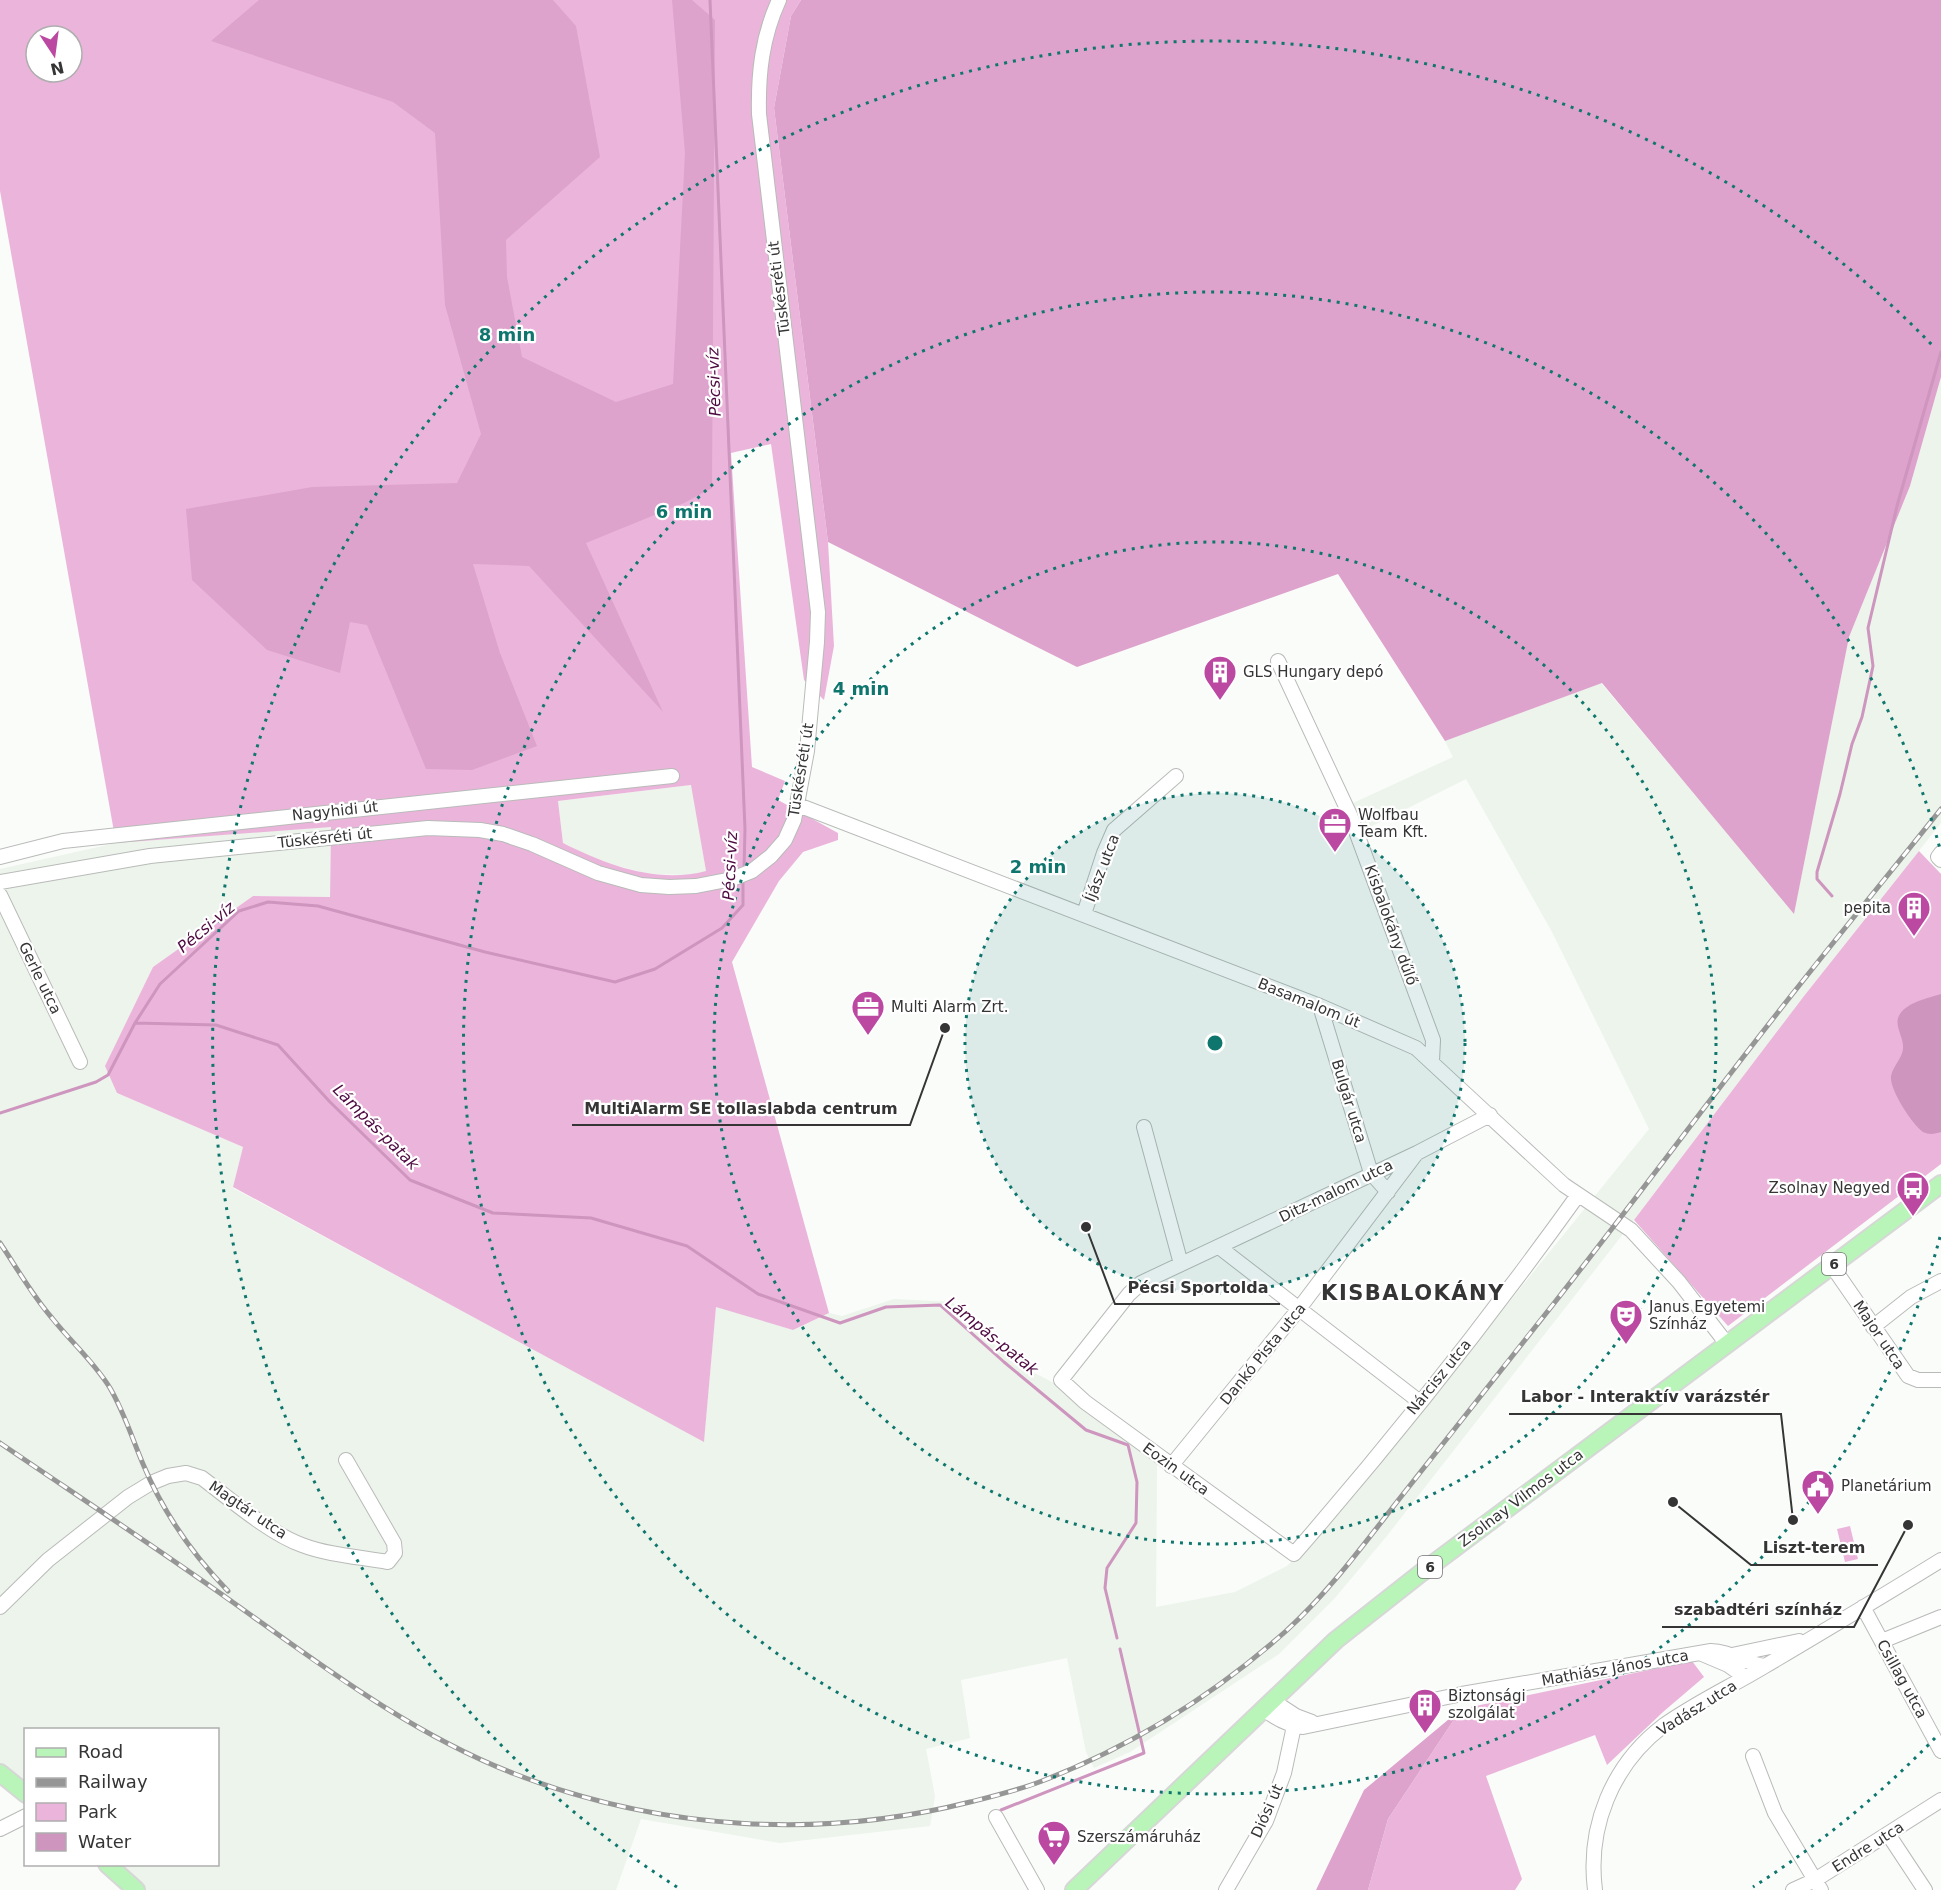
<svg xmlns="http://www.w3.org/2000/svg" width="1941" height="1890" viewBox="0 0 1941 1890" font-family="'DejaVu Sans',sans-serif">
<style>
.built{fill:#ecf4eb}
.green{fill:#ebb5db;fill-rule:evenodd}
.forest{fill:#dda3cc}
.water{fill:#ce95be}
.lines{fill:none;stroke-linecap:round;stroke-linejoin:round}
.stream{stroke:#ce95be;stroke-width:3}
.minor-casing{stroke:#b9bbb9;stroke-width:16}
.major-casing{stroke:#d6d7d6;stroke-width:20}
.minor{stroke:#fff;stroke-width:14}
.major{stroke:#b9f4b9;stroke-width:16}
.rail-casing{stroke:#959695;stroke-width:5}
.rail{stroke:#fff;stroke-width:3;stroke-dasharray:9;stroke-linecap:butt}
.ring{fill:none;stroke:#0f766e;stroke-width:3;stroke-dasharray:3 6}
.labels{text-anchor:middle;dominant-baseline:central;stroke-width:4.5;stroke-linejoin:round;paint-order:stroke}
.shield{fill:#fff;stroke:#717271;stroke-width:1.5}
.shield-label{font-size:14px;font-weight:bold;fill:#343534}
.street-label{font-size:15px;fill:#343534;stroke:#fff}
.poi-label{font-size:15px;fill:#343534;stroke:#fff;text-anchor:start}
.water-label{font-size:16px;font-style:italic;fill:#4e0a41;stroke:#fff}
.district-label{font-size:21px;font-weight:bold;letter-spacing:1.5px;fill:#343534;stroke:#fff}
.centre{fill:#0f766e;stroke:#fff;stroke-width:3}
.ring-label{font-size:18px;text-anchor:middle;font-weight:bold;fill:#0f766e;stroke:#fff;stroke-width:4.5;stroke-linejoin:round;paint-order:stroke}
.leader{fill:none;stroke:#343534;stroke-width:2}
.callout-dot{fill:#343534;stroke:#fff;stroke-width:2}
.callout-label{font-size:16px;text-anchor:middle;font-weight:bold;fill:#343534;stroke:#fff;stroke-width:4.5;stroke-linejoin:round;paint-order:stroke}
</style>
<rect width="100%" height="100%" fill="#fafcfa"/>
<path class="built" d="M1941,377V823L1804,996L1634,1220L1386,1537L1334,1599L1279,1654L1130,1752L1094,1768L1086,1752L1067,1658L961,1680L970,1738L926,1749L935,1796L930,1826L780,1843L641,1819L616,1890H127L98,1865L218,1864V1730H26L25,1801L0,1779V869L116,843L331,826L330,897L253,896L153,967L134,1010L117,1093L243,1147L233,1188L704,1441L716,1306L793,1330L829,1313L842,1316L894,1299L952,1302L1011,1361L1056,1384L1157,1464L1156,1607L1235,1592L1287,1566L1329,1525L1649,1129L1552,932L1466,779L1364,830L1351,804L1453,757L1445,741L1601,683L1794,913L1849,637L1910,486Z
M692,785L706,871L691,875L648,874L597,860L563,843L558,801Z"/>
<path class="green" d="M0,0H801L791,16L774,108L828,542L834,646L824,700L804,680L771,444L731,453L752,767L785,781L778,800L838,833V840L803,852L779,881L732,962L829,1313L793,1330L716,1307L704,1442L233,1187L243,1147L117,1093L105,1066L153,967L253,896L330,897L331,827L116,843L0,191ZM36,36H72V72H36ZM691,785L706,871C657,884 607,865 563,843L558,801Z
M1919,851L1941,874V1164L1728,1326L1634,1220L1804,996Z
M1850,1526L1858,1559L1845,1562L1837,1529Z
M1692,1661L1704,1677L1663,1712L1607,1765L1595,1735L1486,1776L1522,1879L1515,1890H1368L1388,1819L1461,1709Z"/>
<path class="forest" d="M259,0H553L576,26L600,157L506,240L507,277L522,357L616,402L673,384L685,153L672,0H692L715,20L712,488L684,503L586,543L663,712L529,566L473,564L500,653L537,746L472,770L426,769L367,625L350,622L340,673L267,650L192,580L186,509L312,487L457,483L481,434L445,305L435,133L393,102L211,41Z
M801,0H1941V377L1910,486L1849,637L1794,914L1602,683L1445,741L1338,574L1077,667L828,542L774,108L791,16Z
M1461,1709L1388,1819L1368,1890H1316L1364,1790Z"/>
<path class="water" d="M1941,994V1132C1935,1134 1929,1135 1923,1132C1912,1124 1889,1089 1891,1076C1893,1065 1904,1057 1903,1046C1903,1036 1893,1024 1900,1014C1908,1002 1928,998 1941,994Z"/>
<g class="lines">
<path class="stream" d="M710,0L745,829L744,869
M1832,896L1817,879V872L1840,794L1852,744L1862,717L1873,666L1868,628L1897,506L1941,352
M135,1023L216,1025L278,1045L330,1102L410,1180L493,1213L591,1218L687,1246L758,1294L840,1323L886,1307L940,1305L1004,1362L1086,1430L1128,1445L1137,1482L1136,1523L1107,1568L1105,1588L1117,1638
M0,1113L96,1082L108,1075L135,1023L160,984L239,911L268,902L318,906L485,952L615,982L655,969L722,928L743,905V879
M1001,1810L1144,1753L1120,1649"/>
<defs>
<path id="minor" d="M1278,661L1350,815L1433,1040L1432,1061
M798,805L1320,1006L1416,1048L1564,1185L1631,1230L1679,1282L1727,1344
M1941,853L1938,857L1941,860
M0,857L63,841L672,776
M0,882L150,856L428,828L480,830L503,834L532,844L598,873L641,885L669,887L696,886L732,879L752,871L771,856L785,840L794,820L807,751L817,642L818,612L759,114C758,74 762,37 779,0
M0,895L80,1062
M1084,914L1104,853L1114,830L1176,776
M1320,1006L1371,1173L1388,1192
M1490,1115L1417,1153L1141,1283L1129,1294L1061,1380L1085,1402L1294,1554C1394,1439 1489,1319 1578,1195
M1144,1127L1181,1264
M1219,1247L1420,1402
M1832,1266L1908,1376L1918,1380H1941
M1873,1327L1911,1297L1941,1281
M1171,1466L1298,1310L1416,1154
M0,1607L48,1560L128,1497L151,1483L168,1476L186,1473L202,1478C230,1499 269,1533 302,1545C328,1555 360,1557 388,1562L395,1553L394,1543L346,1460
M1863,1607L1941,1751
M1882,1641L1941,1617
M1702,1654L1728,1665L1745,1677
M1732,1655L1799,1641
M1273,1701L1296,1716L1312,1722
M1264,1709C1276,1719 1288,1725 1303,1727L1462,1694L1711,1651C1730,1651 1746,1664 1765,1666
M1753,1756L1775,1813L1821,1890
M996,1817L1037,1890
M0,1829L26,1816
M1888,1834L1925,1890
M1226,1890L1266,1821L1284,1773L1294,1726
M1595,1890C1587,1827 1612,1765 1663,1726C1695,1703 1732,1686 1765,1666C1824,1631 1883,1596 1941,1560
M1793,1890L1815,1880L1941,1800"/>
<path id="major" d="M0,1773L26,1794
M107,1864L136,1890
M1074,1890L1336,1640L1421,1573L1941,1184"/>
</defs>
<use href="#minor" class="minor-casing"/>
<use href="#major" class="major-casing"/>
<use href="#minor" class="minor"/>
<use href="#major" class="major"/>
<defs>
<path id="rail" d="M0,1243C17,1268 32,1295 52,1318C71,1342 94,1362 110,1388C124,1412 132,1438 143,1464C163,1512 192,1554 228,1591
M0,1443C72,1492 146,1541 217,1591C312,1658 406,1732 515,1774C660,1830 820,1840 970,1802C994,1796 1019,1790 1042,1781C1132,1746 1214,1695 1286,1631C1329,1592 1364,1544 1400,1498C1452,1433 1503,1367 1555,1302C1625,1213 1692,1123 1761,1034C1820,958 1881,884 1941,809"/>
</defs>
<use href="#rail" class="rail-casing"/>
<use href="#rail" class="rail"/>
</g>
<circle cx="1215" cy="1043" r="250" fill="#0f766e" fill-opacity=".12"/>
<g class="ring">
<circle cx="1215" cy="1043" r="250"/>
<circle cx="1215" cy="1043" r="501"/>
<path d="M1940 1237A751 751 0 1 1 1940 849"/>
<path d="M1935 1738A1001 1001 0 0 1 1753 1887M677 1887A1001 1001 0 1 1 1935 348"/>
</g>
<defs>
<symbol id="building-pin" viewBox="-11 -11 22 30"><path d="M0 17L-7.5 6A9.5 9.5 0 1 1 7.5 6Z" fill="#bb48a1" stroke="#fff"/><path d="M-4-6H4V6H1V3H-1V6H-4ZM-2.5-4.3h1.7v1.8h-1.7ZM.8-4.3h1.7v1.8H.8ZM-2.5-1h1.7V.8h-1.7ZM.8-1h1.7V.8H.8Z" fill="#fff"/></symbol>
<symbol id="office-pin" viewBox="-11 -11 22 30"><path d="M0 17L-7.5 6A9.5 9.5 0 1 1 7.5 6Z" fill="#bb48a1" stroke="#fff"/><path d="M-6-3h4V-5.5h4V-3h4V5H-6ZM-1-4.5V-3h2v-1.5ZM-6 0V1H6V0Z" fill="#fff"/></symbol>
<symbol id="bus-pin" viewBox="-11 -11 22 30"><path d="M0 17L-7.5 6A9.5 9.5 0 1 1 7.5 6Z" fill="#bb48a1" stroke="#fff"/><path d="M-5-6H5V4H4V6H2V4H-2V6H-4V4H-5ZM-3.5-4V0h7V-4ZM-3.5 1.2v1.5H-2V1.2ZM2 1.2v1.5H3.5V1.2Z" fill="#fff"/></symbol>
<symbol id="theatre-pin" viewBox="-11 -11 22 30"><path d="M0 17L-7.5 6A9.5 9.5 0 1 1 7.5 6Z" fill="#bb48a1" stroke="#fff"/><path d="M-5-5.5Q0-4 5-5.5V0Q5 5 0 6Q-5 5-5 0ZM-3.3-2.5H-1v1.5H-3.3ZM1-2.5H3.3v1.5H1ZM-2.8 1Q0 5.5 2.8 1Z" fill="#fff"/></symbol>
<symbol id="civic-pin" viewBox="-11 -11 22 30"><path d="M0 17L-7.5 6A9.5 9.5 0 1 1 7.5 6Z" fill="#bb48a1" stroke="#fff"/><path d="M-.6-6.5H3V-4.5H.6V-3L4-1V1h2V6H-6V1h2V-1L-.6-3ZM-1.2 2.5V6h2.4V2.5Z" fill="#fff"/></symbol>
<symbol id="supermarket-pin" viewBox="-11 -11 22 30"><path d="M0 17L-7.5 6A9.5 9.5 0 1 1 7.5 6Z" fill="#bb48a1" stroke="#fff"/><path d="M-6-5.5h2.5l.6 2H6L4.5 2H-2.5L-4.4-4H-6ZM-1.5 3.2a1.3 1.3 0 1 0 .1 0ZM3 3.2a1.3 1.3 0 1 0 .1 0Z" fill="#fff"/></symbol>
</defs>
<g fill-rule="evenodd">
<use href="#building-pin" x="1201" y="653" width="38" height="52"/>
<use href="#office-pin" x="1316" y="805" width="38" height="52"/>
<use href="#building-pin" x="1895" y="889" width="38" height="52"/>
<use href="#office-pin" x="849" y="988" width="38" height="52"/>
<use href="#bus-pin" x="1894" y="1169" width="38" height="52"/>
<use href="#theatre-pin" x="1607" y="1297" width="38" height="52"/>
<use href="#civic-pin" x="1799" y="1467" width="38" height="52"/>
<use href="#building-pin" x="1406" y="1686" width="38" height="52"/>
<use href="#supermarket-pin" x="1035" y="1818" width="38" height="52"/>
</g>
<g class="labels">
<g class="shield">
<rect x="1822" y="1253" width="24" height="22" rx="4.5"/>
<rect x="1418" y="1556" width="24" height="22" rx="4.5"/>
</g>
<g class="shield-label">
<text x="1834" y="1264">6</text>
<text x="1430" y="1567">6</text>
</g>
<g class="street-label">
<text transform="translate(779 288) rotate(-97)">Tüskésréti út</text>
<text transform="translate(801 770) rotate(-81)">Tüskésréti út</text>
<text transform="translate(335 811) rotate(-6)">Nagyhidi út</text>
<text transform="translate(325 838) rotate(-6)">Tüskésréti út</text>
<text transform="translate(1102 868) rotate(-69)">Íjász utca</text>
<text transform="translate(1391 925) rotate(70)">Kisbalokány dűlő</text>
<text transform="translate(40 978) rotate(64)">Gerle utca</text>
<text transform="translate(1309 1003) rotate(22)">Basamalom út</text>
<text transform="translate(1349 1101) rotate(73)">Bulgár utca</text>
<text transform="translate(1336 1191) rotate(-26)">Ditz-malom utca</text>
<text transform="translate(1879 1335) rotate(56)">Major utca</text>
<text transform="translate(1263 1354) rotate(-51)">Dankó Pista utca</text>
<text transform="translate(1439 1377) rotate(-51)">Nárcisz utca</text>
<text transform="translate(1176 1469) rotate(36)">Eozin utca</text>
<text transform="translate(1521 1498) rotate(-37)">Zsolnay Vilmos utca</text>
<text transform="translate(248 1510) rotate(34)">Magtár utca</text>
<text transform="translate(1615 1668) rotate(-10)">Mathiász János utca</text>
<text transform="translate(1902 1679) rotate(61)">Csillag utca</text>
<text transform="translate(1697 1708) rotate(-32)">Vadász utca</text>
<text transform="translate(1267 1811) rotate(-66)">Diósi út</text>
<text transform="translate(1868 1847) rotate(-32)">Endre utca</text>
</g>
<g class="poi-label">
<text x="1243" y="672">GLS Hungary depó</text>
<text x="1358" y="815">Wolfbau<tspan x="1358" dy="17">Team Kft.</tspan></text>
<text x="1891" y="908" text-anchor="end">pepita</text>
<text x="891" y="1007">Multi Alarm Zrt.</text>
<text x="1890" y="1188" text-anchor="end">Zsolnay Negyed</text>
<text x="1649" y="1307">Janus Egyetemi<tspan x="1649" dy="17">Színház</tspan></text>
<text x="1841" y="1486">Planetárium</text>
<text x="1448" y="1696">Biztonsági<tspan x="1448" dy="17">szolgálat</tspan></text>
<text x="1077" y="1837">Szerszámáruház</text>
</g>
<g class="water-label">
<text transform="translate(714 382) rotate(-92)">Pécsi-víz</text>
<text transform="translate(730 866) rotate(-87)">Pécsi-víz</text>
<text transform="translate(206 927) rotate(-40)">Pécsi-víz</text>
<text transform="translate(376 1127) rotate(45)">Lámpás-patak</text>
<text transform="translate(992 1336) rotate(39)">Lámpás-patak</text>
</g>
<g class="district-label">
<text x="1413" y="1293">KISBALOKÁNY</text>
</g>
</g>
<circle cx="1215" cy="1043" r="9" class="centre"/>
<g class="ring-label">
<text x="507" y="341">8 min</text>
<text x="684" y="518">6 min</text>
<text x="861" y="695">4 min</text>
<text x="1038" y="873">2 min</text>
</g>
<path class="leader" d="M945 1028L910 1125H572M1086 1227L1115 1304H1280M1793 1520L1781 1414H1509M1673 1502L1751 1565H1878M1908 1525L1854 1627H1662"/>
<g class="callout-dot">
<circle cx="945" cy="1028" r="6"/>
<circle cx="1086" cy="1227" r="6"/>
<circle cx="1793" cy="1520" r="6"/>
<circle cx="1673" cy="1502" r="6"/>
<circle cx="1908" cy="1525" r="6"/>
</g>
<g class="callout-label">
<text x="741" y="1114">MultiAlarm SE tollaslabda centrum</text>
<text x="1198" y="1293">Pécsi Sportolda</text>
<text x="1645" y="1402">Labor - Interaktív varázstér</text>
<text x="1814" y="1553">Liszt-terem</text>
<text x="1758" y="1615">szabadtéri színház</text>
</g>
<rect x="24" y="1728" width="195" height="138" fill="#ffffff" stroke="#aeaeae" stroke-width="1.5"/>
<rect x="36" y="1748" width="30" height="9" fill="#b9f4b9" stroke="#aeaeae" stroke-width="1.5"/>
<text x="78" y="1758" font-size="18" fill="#343534">Road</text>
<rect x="36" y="1778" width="30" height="9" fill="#959695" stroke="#aeaeae" stroke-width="1.5"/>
<text x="78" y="1788" font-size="18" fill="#343534">Railway</text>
<rect x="36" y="1803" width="30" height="18" fill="#ebb5db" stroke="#aeaeae" stroke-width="1.5"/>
<text x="78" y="1818" font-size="18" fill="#343534">Park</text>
<rect x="36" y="1833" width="30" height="18" fill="#ce95be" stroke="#aeaeae" stroke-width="1.5"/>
<text x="78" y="1848" font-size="18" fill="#343534">Water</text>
<g transform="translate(54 54) rotate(167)"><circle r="28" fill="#ffffff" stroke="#aeaeae" stroke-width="1.5"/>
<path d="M0-4.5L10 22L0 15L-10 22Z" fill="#bb48a1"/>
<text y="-9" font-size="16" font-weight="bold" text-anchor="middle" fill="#343534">N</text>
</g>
</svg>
